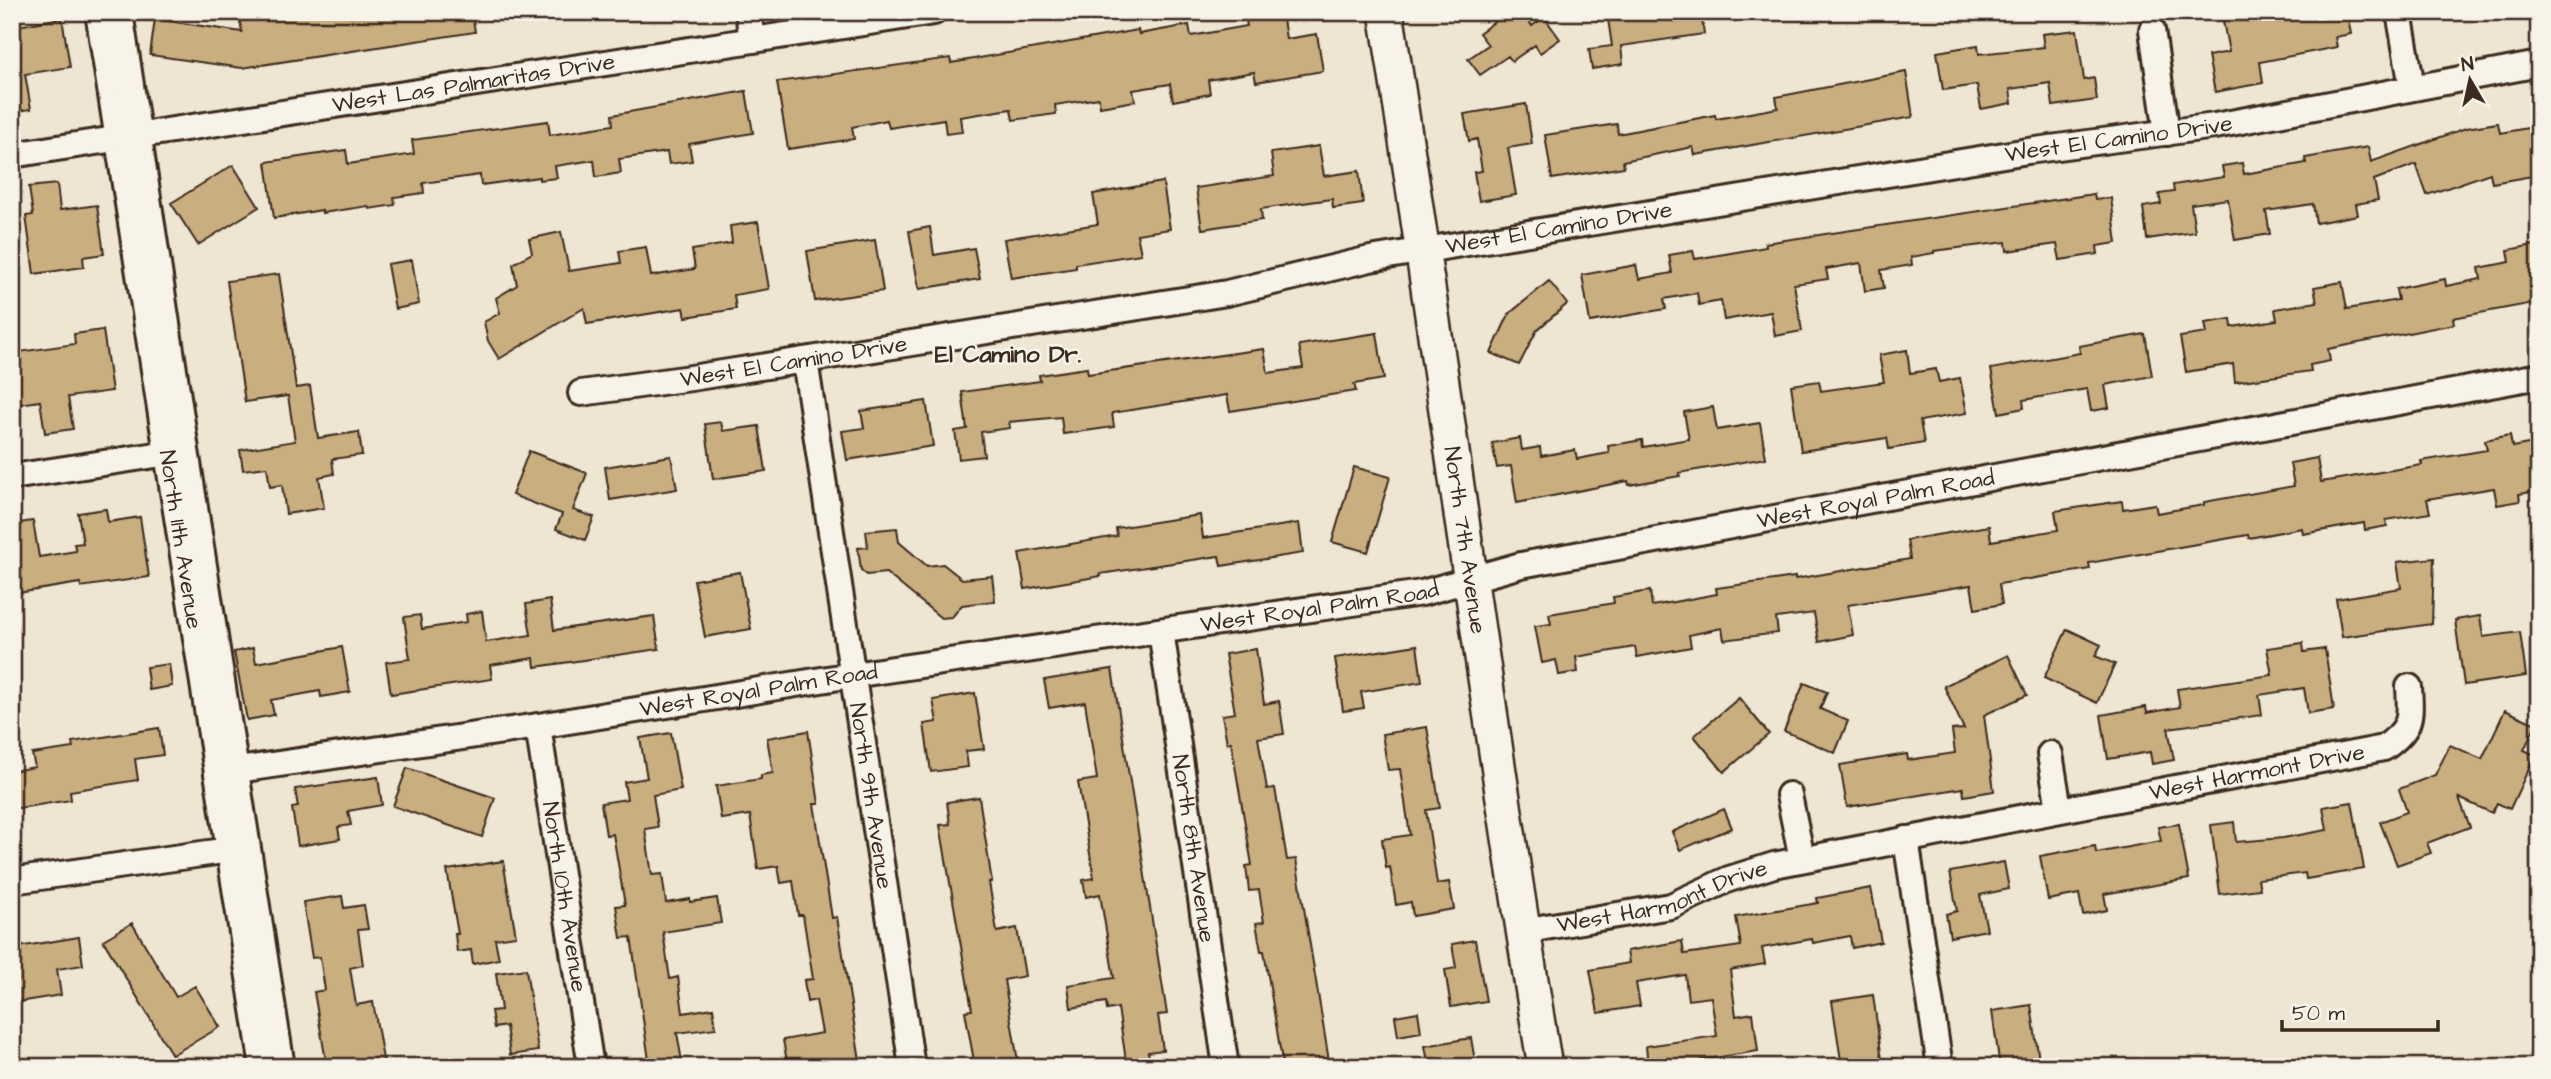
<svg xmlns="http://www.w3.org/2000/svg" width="2551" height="1079" viewBox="0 0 2551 1079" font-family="'Architects Daughter',sans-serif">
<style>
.building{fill:#c9ae7f;stroke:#3b2a1e;stroke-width:2}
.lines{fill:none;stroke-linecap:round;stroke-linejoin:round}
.minor-casing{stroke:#3b2a1e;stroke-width:30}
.secondary-casing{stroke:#3b2a1e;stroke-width:38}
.minor{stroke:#f7f3e8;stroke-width:24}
.secondary{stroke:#f7f3e8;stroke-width:33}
.labels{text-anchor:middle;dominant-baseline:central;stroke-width:5;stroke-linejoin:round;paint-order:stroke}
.street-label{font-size:23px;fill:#3b2a1e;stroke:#f7f3e8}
.neighbourhood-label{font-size:24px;font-weight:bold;fill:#3b2a1e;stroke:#f7f3e8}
</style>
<rect width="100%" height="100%" fill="#eee5d3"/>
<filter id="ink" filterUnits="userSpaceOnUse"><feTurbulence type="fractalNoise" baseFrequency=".0143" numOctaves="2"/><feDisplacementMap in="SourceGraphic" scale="14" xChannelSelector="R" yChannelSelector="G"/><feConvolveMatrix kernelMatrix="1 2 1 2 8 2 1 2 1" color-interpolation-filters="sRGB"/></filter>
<g filter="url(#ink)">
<path class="building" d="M249,12H472L475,32L242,68L150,55L155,19L242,32L239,14Z
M1264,12H1282L1286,39L1317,34L1323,71L1256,82L1254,72L1208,80L1210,94L1173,101L1170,84L1133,90L1135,101L1100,107L1099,98L1055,105L1056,114L1013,120L1011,109L960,117L962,132L946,134L944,119L889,128L887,120L852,127L854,139L788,149L777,82L950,58L951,63L1138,30L1139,34L1189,25L1191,36L1247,26L1245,15Z
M1508,12H1523L1532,26L1544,17L1560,39L1540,53L1535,45L1512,61L1508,56L1480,75L1468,59L1488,45L1479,33Z
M1607,12H1701L1704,34L1621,46L1623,64L1592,69L1589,49L1612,46Z
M2240,12H2347L2351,34L2335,37L2337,47L2260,62L2263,83L2215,92L2208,56L2229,52L2222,16Z
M62,18L70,67L25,74L31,109L12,112V27Z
M2077,30L2084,80L2094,78L2097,100L2053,106L2050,83L2010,89L2012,103L1981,109L1977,85L1943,90L1937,52L1978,45L1979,54L2044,47L2042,34Z
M1906,72L1913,117L1695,155L1693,147L1623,161L1624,167L1552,179L1545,135L1617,124L1618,134L1715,115L1716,119L1778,108L1776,97Z
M746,91L753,133L689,144L692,161L669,164L667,152L619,159L621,173L596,177L594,160L555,166L557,178L539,180V177L481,185L480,175L423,183L424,193L394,197L395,205L369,209L368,206L322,213V210L274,218L266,162L346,150L348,164L414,154L412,140L548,121L550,135L613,125L612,115Z
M1526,104L1532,144L1508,148L1516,195L1479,201L1474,172L1482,171L1477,139L1469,141L1464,114Z
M2498,123L2500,133L2539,126V163H2536L2538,175L2492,183L2490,173L2427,195L2416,164L2374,180L2378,200L2356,204L2358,215L2316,223L2313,204L2266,211L2270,234L2235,240L2228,199L2191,204L2195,232L2147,239L2143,207L2161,204L2159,194L2174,192L2173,185L2224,177L2222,166L2242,163L2244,174L2306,163L2305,158L2368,147L2371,162L2466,128Z
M1319,146L1324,176L1359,171L1363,204L1333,208L1332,199L1261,209L1262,220L1202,229L1196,188L1274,176L1271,153Z
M233,165L259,207L198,245L171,203Z
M1163,182L1170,229L1137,234L1141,254L1076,264V268L1011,278L1004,239L1098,224L1093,194Z
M57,184L60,210L97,205L104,254L83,257L84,267L34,274L26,216L33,215L29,187Z
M2094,194L2095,200L2111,198L2117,243L2097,246L2098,254L2060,260L2057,244L2007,251L2006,242L1934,251V253L1911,257L1912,265L1881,270L1884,288L1865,291L1861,263L1826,269L1828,279L1794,284L1802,331L1775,336L1771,312L1724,320L1721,301L1699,305L1697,293L1664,299L1666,309L1590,322L1582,275L1636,265L1639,279L1672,273L1669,255L1693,251L1695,259L1766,247L1765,243Z
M758,222L769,289L734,295L736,309L686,317L684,308L587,324L584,308L499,359L488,341L484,322L500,313L496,298L517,285L513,264L532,253L529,239L561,232L569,271L621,263L619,251L646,247L651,276L695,269L692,250L732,243L730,226Z
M930,227L934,255L974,248L980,279L919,289L909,231Z
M875,240L883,291L815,301L807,251Z
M2539,244V302L2453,318L2454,324L2328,349L2330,361L2310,365L2311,371L2235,382L2233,364L2186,372L2180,337L2207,333L2205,323L2231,319L2232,327L2277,320L2275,309L2317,302L2314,287L2342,282L2347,309L2398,300L2396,289L2445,279L2446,286L2481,279L2479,268L2510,262L2508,250Z
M412,260L419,304L395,309L387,264Z
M279,274L296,388L310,386L318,438L359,432L362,455L332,459L334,474L319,477L324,508L286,514L282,485L270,487L267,467L243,470L240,450L295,441L288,396L245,402L227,281Z
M1549,281L1567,304L1537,330L1519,365L1491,353L1509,314Z
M103,330L112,391L68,397L73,429L45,433L40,401L12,405V353L75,344L74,334Z
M1377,333L1384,379L1354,384L1356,391L1230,411L1227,395L1112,413L1114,427L1063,434L1061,417L1009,422L1010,428L981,432L984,456L959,459L955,431L967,429L962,392L1040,381L1039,375L1087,368L1088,374L1264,349L1268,373L1303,368L1299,345Z
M2145,334L2152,376L2105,385L2109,408L2091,411L2087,389L2023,400L2024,408L1999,413L1991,369L2080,353L2079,346Z
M1907,350L1910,373L1936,369L1939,382L1960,378L1967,413L1920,421L1924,443L1889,449L1887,438L1801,451L1791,385L1819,381L1821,391L1884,382L1879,355Z
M926,401L933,446L847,460L842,431L864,428L861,411Z
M1713,407L1717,430L1760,423L1766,458L1679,473L1680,476L1629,485L1628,481L1517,503L1511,466L1497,468L1492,443L1520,438L1522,450L1540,447L1541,456L1575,450L1577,459L1609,453L1608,446L1642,440L1643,447L1689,439L1684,412Z
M721,422L723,431L759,426L766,471L713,479L705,424Z
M2510,435L2512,447L2539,442V491L2519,494L2520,501L2497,505L2494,488L2427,499L2430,513L2386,520L2387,526L2365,530L2364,523L2303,534L2302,528L2249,538L2248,535L2089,563L2090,569L1999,584L2002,604L1975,609L1971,585L1848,605L1853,635L1819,642L1814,613L1776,618L1778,633L1724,640L1722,628L1689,635L1691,647L1637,657L1635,647L1576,657L1578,672L1559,675L1556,660L1542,663L1535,626L1551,624L1549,614L1614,603L1613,597L1650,591L1652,606L1717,594L1716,588L1795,577V579L1910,559L1907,540L1989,526L1991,541L2058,530L2055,511L2122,501L2123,509L2155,504L2157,513L2204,505V502L2294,486L2290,463L2317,458L2321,482L2422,465L2421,461L2487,450L2485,440Z
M529,451L587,473L573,510L594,517L585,540L556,529L562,514L512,495Z
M671,456L677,489L610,500L605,467Z
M1354,467L1390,477L1368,552L1332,542Z
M106,509L108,522L140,517L149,577L81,587L80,583L12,594V524L33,521L39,557L76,551L74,544L83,543L78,513Z
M1200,515L1203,538L1299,523L1303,553L1221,566L1219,556L1100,574L1101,576L1025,589L1019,553L1117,536L1116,528Z
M897,528L899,542L927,566L943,564L962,579L992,576L995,601L962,605L952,617L941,618L886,573L867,575L861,570L858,548L868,547L866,531Z
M2434,558L2432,624L2342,637L2336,599L2401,588L2397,562Z
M740,572L751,629L705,637L694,580Z
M550,600L554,630L654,616L659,649L535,667L534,658L490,665L492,679L391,694L386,662L410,659L404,617L420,615L422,629L467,622L466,614L482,611L486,642L531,635L526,604Z
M2480,616L2483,637L2520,632L2526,676L2464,685L2455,620Z
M2067,629L2101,645L2095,656L2115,664L2097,703L2044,678Z
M2303,643L2304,652L2325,649L2334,709L2308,713L2304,688L2259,695L2262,715L2168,728L2174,760L2152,764L2150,752L2108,759L2101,715L2146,707L2147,713L2180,707L2177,689L2272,675L2267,648Z
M1417,645L1422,682L1361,692L1364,708L1343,711L1335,658Z
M342,647L350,692L321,697L320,691L271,700L274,715L247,720L234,652L253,648L256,663Z
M1256,649L1264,704L1279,701L1284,734L1258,738L1267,789L1275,788L1287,860L1296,859L1330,1067H1283L1264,951H1261L1256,923L1264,922L1259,890L1249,891L1246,866L1252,865L1231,742L1227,743L1222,715L1235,713L1225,654Z
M2008,655L2027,695L1984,715L1994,791L1964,796L1963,788L1847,807L1840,765L1907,754L1908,760L1955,753L1952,730L1964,729L1944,686Z
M169,664L172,686L149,690L146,667Z
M1112,669L1167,1014L1158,1015L1163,1050L1148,1052L1151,1067H1127L1118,1008L1107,1010L1106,1002L1071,1008L1068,985L1114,978L1100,894L1086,897L1083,880L1094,878L1078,782L1097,779L1085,702L1049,708L1044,680Z
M1804,683L1827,692L1820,709L1848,721L1835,753L1784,731Z
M975,693L984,749L966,751L968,767L931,772L924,724L937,722L933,700Z
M1739,698L1769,734L1724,772L1694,736Z
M2505,710L2536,724L2524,750L2535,755L2510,809L2497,803L2492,813L2459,798L2470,827L2427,843L2431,853L2397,865L2380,822L2407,812L2399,789L2435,775L2450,745L2482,759Z
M1427,727L1440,808L1426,810L1437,884L1449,882L1454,909L1413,916L1411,902L1396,905L1390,867L1386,868L1382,839L1410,835L1400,769L1388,770L1382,734Z
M159,728L163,755L135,759L138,780L70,791L71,800L12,809V771L35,767L32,754L73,748L72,742Z
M808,731L819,804H814L832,918L837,917L861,1067H788L783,1040L822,1033L816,1000L807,1002L804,980L813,979L803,915H798L793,881L781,883L778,866L758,869L750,815L721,819L716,786L761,779V775L773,773L767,738Z
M671,733L681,790L653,795L658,827L645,829L652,875L662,874L666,903L690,899V902L717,898L721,923L663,932L670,979L678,977L683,1013L713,1008L716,1028L677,1033L683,1067H650L631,937L621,938L616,906L625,905L613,834L606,835L601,803L627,799L624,782L647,778L640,738Z
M407,768L495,798L482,837L393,806Z
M378,777L382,805L348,811L351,825L338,827L340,839L298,846L292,808L298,807L295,789Z
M979,797L992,882H989L997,932L1017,928L1025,976L1004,980L1019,1067H975L965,1011L972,1010L940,825L950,824L947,802Z
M2352,802L2364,869L2306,879L2305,873L2258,879L2260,889L2220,894L2211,825L2234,822L2236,842L2283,838L2327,830L2323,807Z
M1724,809L1732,828L1680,850L1672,832Z
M2179,824L2189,879L2104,894L2107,910L2083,915L2079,894L2048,900L2040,856L2095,846L2096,853L2161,841L2158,827Z
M503,861L516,936L495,939L499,959L473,964L471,950L457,952L455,934H458L447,870Z
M2004,862L2009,889L1980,895L1987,930L1950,937L1946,914L1957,911L1950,872Z
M1871,888L1881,942L1852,948L1850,936L1813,943L1812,939L1762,948L1765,964L1730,970L1736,1016L1753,1013L1758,1051L1701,1060L1702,1067H1648L1646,1046L1717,1036L1711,997L1688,1000L1685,975L1636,983L1640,1006L1598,1013L1590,970L1629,963L1627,951L1682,941L1684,954L1741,946L1736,917L1818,903L1817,898Z
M342,896L344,908L364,905L368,929L358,930L363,965L350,968L356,1005L373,1002L384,1065L327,1067L314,992L325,990L320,957L312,958L303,902Z
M132,923L176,997L195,986L220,1027L172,1055L103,940Z
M79,937L83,965L57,969L61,995L12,1003V948Z
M1475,940L1486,1001L1451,1007L1445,970L1456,968L1452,944Z
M526,969L538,1051L510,1055L506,1026L494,1028L491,1011L501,1010L496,973Z
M1873,995L1883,1067H1842L1832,1001Z
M2031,1005L2040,1067H2000L1992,1011Z
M1418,1012L1421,1032L1398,1036L1395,1016Z
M1471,1038L1476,1067H1429L1425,1046Z"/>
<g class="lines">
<defs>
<g id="minor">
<path id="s1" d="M98,12L263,1067"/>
<path d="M120,12L186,450L282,1067"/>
<path d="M748,12L752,40"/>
<path d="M2399,12L2412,87"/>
<path d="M2152,30L2167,133"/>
<path id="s2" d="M12,155L934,12"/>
<path id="s3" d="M805,360L912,1067"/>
<path id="s4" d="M581,393L691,378L1227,293L1370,259L2028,151L2215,126L2539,64"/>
<path d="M12,477L182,451"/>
<path id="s5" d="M1161,631L1226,1067"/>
<path id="s6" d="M538,726L591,1067"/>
<path d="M2050,754L2059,809"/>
<path id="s7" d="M217,773L538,726L852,675L1422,593L1521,565L2539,376"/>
<path d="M1789,795L1802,859"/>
<path d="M1906,839L1940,1067"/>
<path d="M12,881L244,848"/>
<path id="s8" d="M1522,931L1671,906L1729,879L1774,865L2384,748C2412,728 2411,719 2409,687"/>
</g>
<g id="secondary">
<path id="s9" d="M1386,12C1442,363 1487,716 1545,1067"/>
</g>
</defs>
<use href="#minor" class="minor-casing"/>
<use href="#secondary" class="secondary-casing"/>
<use href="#minor" class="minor"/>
<use href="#secondary" class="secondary"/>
</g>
</g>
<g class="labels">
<g class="street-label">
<text stroke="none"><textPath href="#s2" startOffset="467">West Las Palmaritas Drive</textPath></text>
<text stroke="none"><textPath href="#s4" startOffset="1559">West El Camino Drive</textPath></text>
<text stroke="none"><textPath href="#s4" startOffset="992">West El Camino Drive</textPath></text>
<text stroke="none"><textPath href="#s4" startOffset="215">West El Camino Drive</textPath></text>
<text stroke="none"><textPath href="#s7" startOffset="1682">West Royal Palm Road</textPath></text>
<text stroke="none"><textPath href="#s9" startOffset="534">North 7th Avenue</textPath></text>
<text stroke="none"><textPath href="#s1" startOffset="534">North 11th Avenue</textPath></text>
<text stroke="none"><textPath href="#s7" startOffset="1115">West Royal Palm Road</textPath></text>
<text stroke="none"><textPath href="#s7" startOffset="548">West Royal Palm Road</textPath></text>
<text stroke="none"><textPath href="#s8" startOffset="754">West Harmont Drive</textPath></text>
<text stroke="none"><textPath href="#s3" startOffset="441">North 9th Avenue</textPath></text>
<text stroke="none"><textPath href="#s5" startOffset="220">North 8th Avenue</textPath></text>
<text stroke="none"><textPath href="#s8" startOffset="145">West Harmont Drive</textPath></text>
<text stroke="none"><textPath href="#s6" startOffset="173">North 10th Avenue</textPath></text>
</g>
<g class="neighbourhood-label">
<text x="1008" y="355">El Camino Dr.</text>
</g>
</g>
<rect width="2551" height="1079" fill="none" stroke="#f7f3e8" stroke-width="42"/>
<rect x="21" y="21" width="2509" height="1037" fill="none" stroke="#3b2a1e" stroke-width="2.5" filter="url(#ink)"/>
<g transform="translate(2470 80) rotate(351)" stroke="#f7f3e8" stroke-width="5" paint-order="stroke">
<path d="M0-5L12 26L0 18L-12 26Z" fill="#3b2a1e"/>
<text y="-10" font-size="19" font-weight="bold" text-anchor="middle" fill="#3b2a1e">N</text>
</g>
<path d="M2282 1020v10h156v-10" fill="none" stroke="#3b2a1e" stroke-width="3.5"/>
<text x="2292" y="1020" font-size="21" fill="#3b2a1e" stroke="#f7f3e8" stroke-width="5" paint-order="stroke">50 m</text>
</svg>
